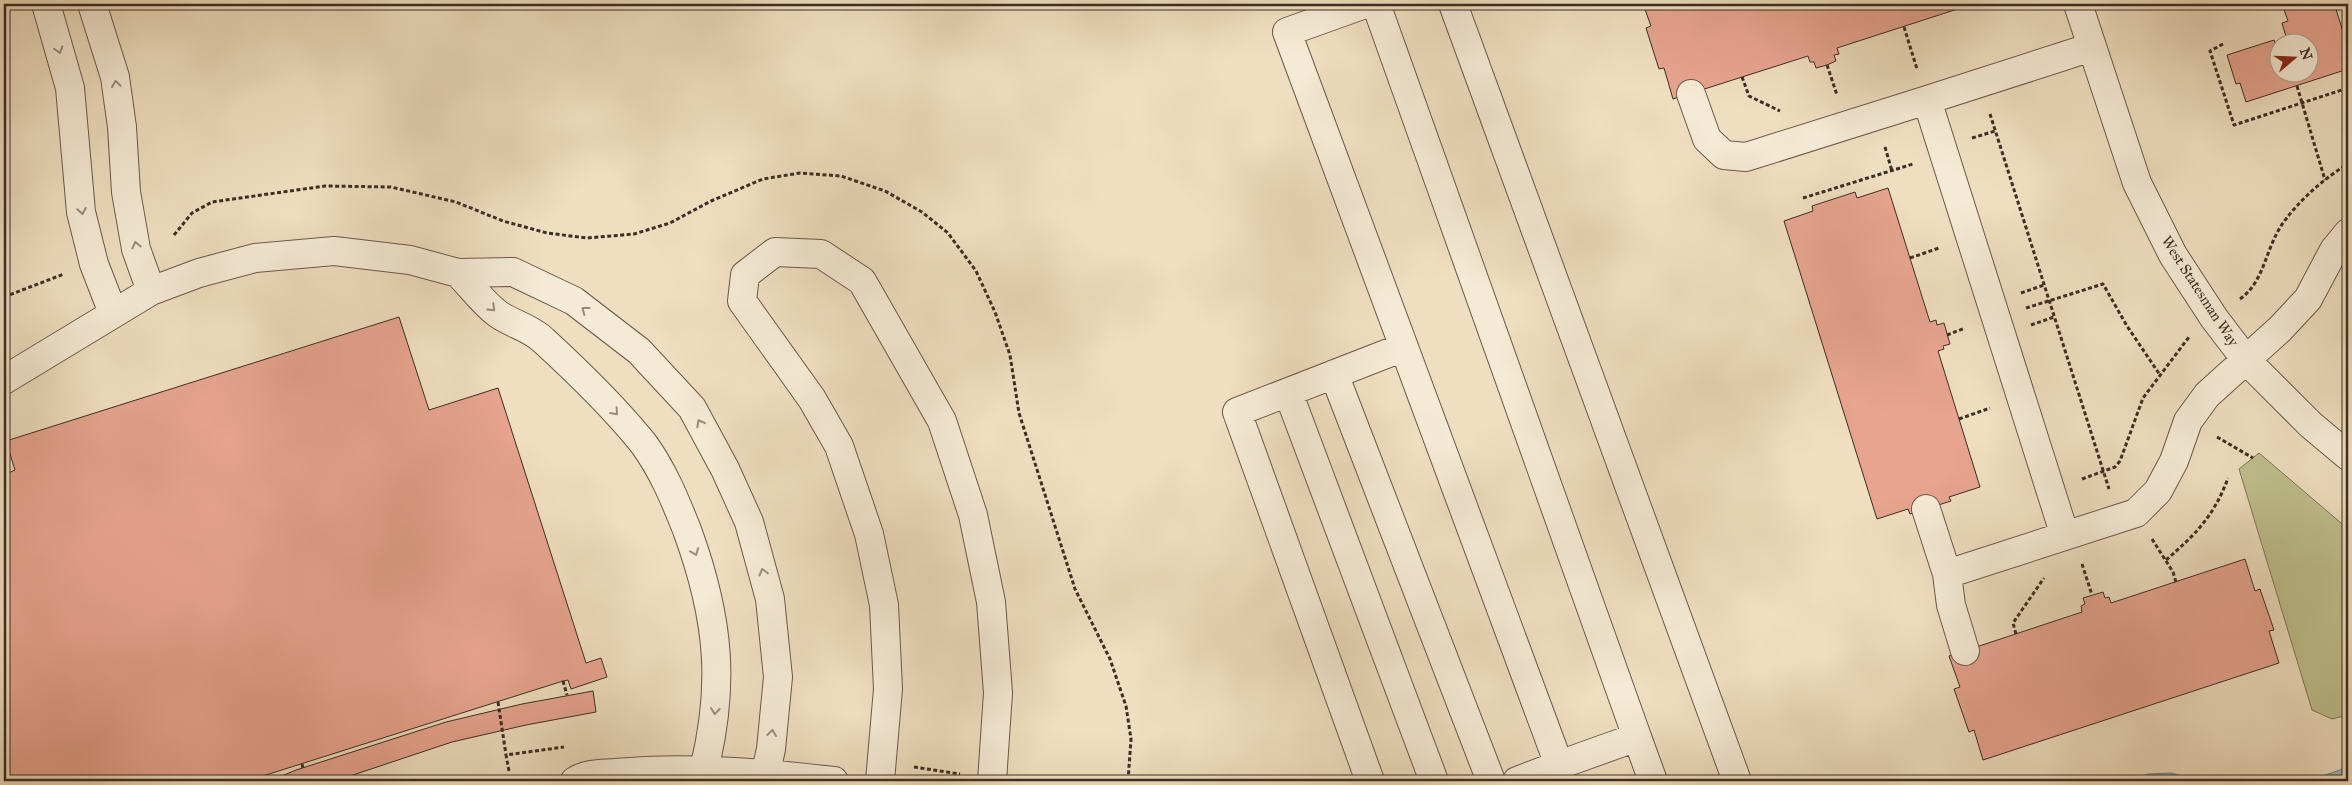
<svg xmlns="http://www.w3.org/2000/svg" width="2352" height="785" viewBox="0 0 2352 785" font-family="'IM FELL Great Primer',serif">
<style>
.green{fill:#bfc08e;stroke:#7e765a}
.water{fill:#9bbbb7;stroke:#75827d}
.building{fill:#e7a48f;stroke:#3c2d25;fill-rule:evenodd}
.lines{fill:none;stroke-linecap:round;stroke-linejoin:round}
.minor-casing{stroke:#69594c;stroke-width:30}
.path{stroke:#3c2d25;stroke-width:3;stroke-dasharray:4 2.5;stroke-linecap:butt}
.minor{stroke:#f5ead5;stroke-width:28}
.oneway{stroke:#988c7d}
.labels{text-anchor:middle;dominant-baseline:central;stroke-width:4;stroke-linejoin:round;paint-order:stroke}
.street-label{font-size:15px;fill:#3c2d25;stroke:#f5ead5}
</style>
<rect width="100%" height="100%" fill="#efdebf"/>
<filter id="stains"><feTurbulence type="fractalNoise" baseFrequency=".004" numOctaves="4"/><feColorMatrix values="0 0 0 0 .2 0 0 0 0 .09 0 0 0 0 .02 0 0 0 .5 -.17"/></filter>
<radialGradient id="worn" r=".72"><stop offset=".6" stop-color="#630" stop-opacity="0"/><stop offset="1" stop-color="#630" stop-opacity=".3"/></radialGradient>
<path class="green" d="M2259,453L2348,529V715L2332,719L2312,710L2239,469Z"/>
<path class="water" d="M2348,767V781H2309Z
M2171,773L2202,781H2129L2148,774Z"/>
<path class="building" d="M1643,4H1970V5L1837,48L1839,54L1834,55L1836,61L1827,65L1816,68L1814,62H1810L1808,56L1673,99L1664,68L1659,69L1646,28L1651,26Z
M2282,4H2328L2329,8L2335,6L2348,48V69L2246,102L2240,83L2236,84L2227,55L2274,40L2275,43L2287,40L2282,23L2288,21ZM2280,42H2310V72H2280Z
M1888,188L1930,322L1936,320L1937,325L1944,323L1950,344L1943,346L1944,349L1938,351L1980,487L1949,497L1951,501L1910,514L1908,509L1877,519L1784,221L1813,211L1812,206L1855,192L1857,198Z
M399,317L429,410L498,388L586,663L601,658L607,677L571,689L568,680L563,681L247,781H4V475L15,470L6,441Z
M2245,559L2255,591L2260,589L2274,630L2269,631L2279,663L1983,760L1974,730L1969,732L1954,689L1960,687L1949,656L2082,612L2081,606L2085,604L2083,598L2103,592L2105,598L2109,597L2111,603Z
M593,691L596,712L526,725L452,742L335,781H270L296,770L446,722L522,704Z"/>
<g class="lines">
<defs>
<path id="minor" d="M46,4L70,88L81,212L94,264L113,313
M92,4L115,77L122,127L126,192L136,249L151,291
M1365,4L1287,32L1559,765L1517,781
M1376,4L1637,737L1559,765
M1453,4L1737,781
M2078,4L2137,183L2173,255L2214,318L2246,360L2311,425L2348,456
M1691,94L1707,139L1724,155L1746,157L1927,100
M458,273C471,286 483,303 498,314C512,324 531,328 543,340C578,372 613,406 643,443C663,470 675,500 687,530C720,620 726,689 701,781
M1334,374L1491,781
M4,380L151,291L199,273L255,258L334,251L410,260L458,273L513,272L574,301L639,351L692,408L725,469L749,522L770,599L778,677L771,749L764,781
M1288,392L1434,781
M1926,509L1947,574L1951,605L1965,651
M2065,536L1927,100L2092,47
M1947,574L2136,513L2158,491L2174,461L2188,421L2207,395L2280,329L2308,299L2334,250L2348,233
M1637,737L1653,781
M575,781C587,773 601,774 615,773C688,766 762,773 834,781
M880,781L888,689L884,605L869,534L839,446L812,399L742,301L745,275L775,252L821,254L862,281L942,421L973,515L991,602L998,693L992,781
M1370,781L1237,412L1404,347"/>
</defs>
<use href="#minor" class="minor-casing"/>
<path class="path" d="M2342,4L2348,24
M1904,27L1917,69
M2223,44L2210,51L2234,125L2348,88
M1827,65L1837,95
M1742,77L1749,96L1780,111
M2297,86L2325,180
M1990,114L2109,489
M1972,138L1995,131
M1885,147L1892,171
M1803,198L1913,164
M174,235L192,213L212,202L325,186L391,187L456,202L503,221L547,233L587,238L634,234L670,223L711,201L763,179L800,173L841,176L885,191L922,212L948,233L976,271L995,312L1010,355L1019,413L1075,589L1110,659L1126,706L1131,739L1128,781
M1910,258L1939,248
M2021,293L2044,285
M4,297L64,274
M2240,299C2264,282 2265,251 2281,226C2297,202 2323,179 2348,164
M2026,308L2103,284L2127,326L2160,375
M2031,325L2054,317
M1947,335L1965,328
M1959,419L1990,408
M2217,437L2253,458
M2082,479L2115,467L2120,461L2143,398L2189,337
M2152,539L2173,572L2176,582
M2166,560C2196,534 2214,516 2228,478
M2082,564L2092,595
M2016,634L2013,623L2044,578
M563,681L567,695
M498,702L506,755
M302,764L303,768
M914,767L960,774
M509,771L506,755L564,747"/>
<use href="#minor" class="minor"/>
</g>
<defs><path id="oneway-chevron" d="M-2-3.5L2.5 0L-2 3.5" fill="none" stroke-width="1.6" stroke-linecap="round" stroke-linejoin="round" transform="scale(1.25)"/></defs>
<g class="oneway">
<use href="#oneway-chevron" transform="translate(59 50) rotate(74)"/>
<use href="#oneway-chevron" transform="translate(116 84) rotate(-98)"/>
<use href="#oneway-chevron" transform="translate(82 211) rotate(81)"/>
<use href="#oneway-chevron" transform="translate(136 245) rotate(-103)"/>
<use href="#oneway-chevron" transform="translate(492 308) rotate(44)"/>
<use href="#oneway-chevron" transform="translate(585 310) rotate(-143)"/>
<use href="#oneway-chevron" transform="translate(615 412) rotate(48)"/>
<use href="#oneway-chevron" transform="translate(700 423) rotate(-118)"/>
<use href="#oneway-chevron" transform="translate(695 552) rotate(69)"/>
<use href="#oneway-chevron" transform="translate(763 572) rotate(-105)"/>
<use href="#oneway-chevron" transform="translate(715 711) rotate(97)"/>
<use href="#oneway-chevron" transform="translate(772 733) rotate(-84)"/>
</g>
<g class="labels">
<g class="street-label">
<text transform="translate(2200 291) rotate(57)">West Statesman Way</text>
</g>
</g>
<rect width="2352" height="785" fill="none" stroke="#efdebf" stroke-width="20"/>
<rect x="5" y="5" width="2342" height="775" fill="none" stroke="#3c2d25" stroke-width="2.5"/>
<rect x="10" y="10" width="2332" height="765" fill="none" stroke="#3c2d25"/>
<g transform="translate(2294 58) rotate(71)"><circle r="24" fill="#f5ead5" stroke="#ab9e8f"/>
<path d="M0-4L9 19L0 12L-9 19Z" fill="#8f2418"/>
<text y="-8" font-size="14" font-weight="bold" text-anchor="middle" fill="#3c2d25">N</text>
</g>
<rect width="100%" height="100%" filter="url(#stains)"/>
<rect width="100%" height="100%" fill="url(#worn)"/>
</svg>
